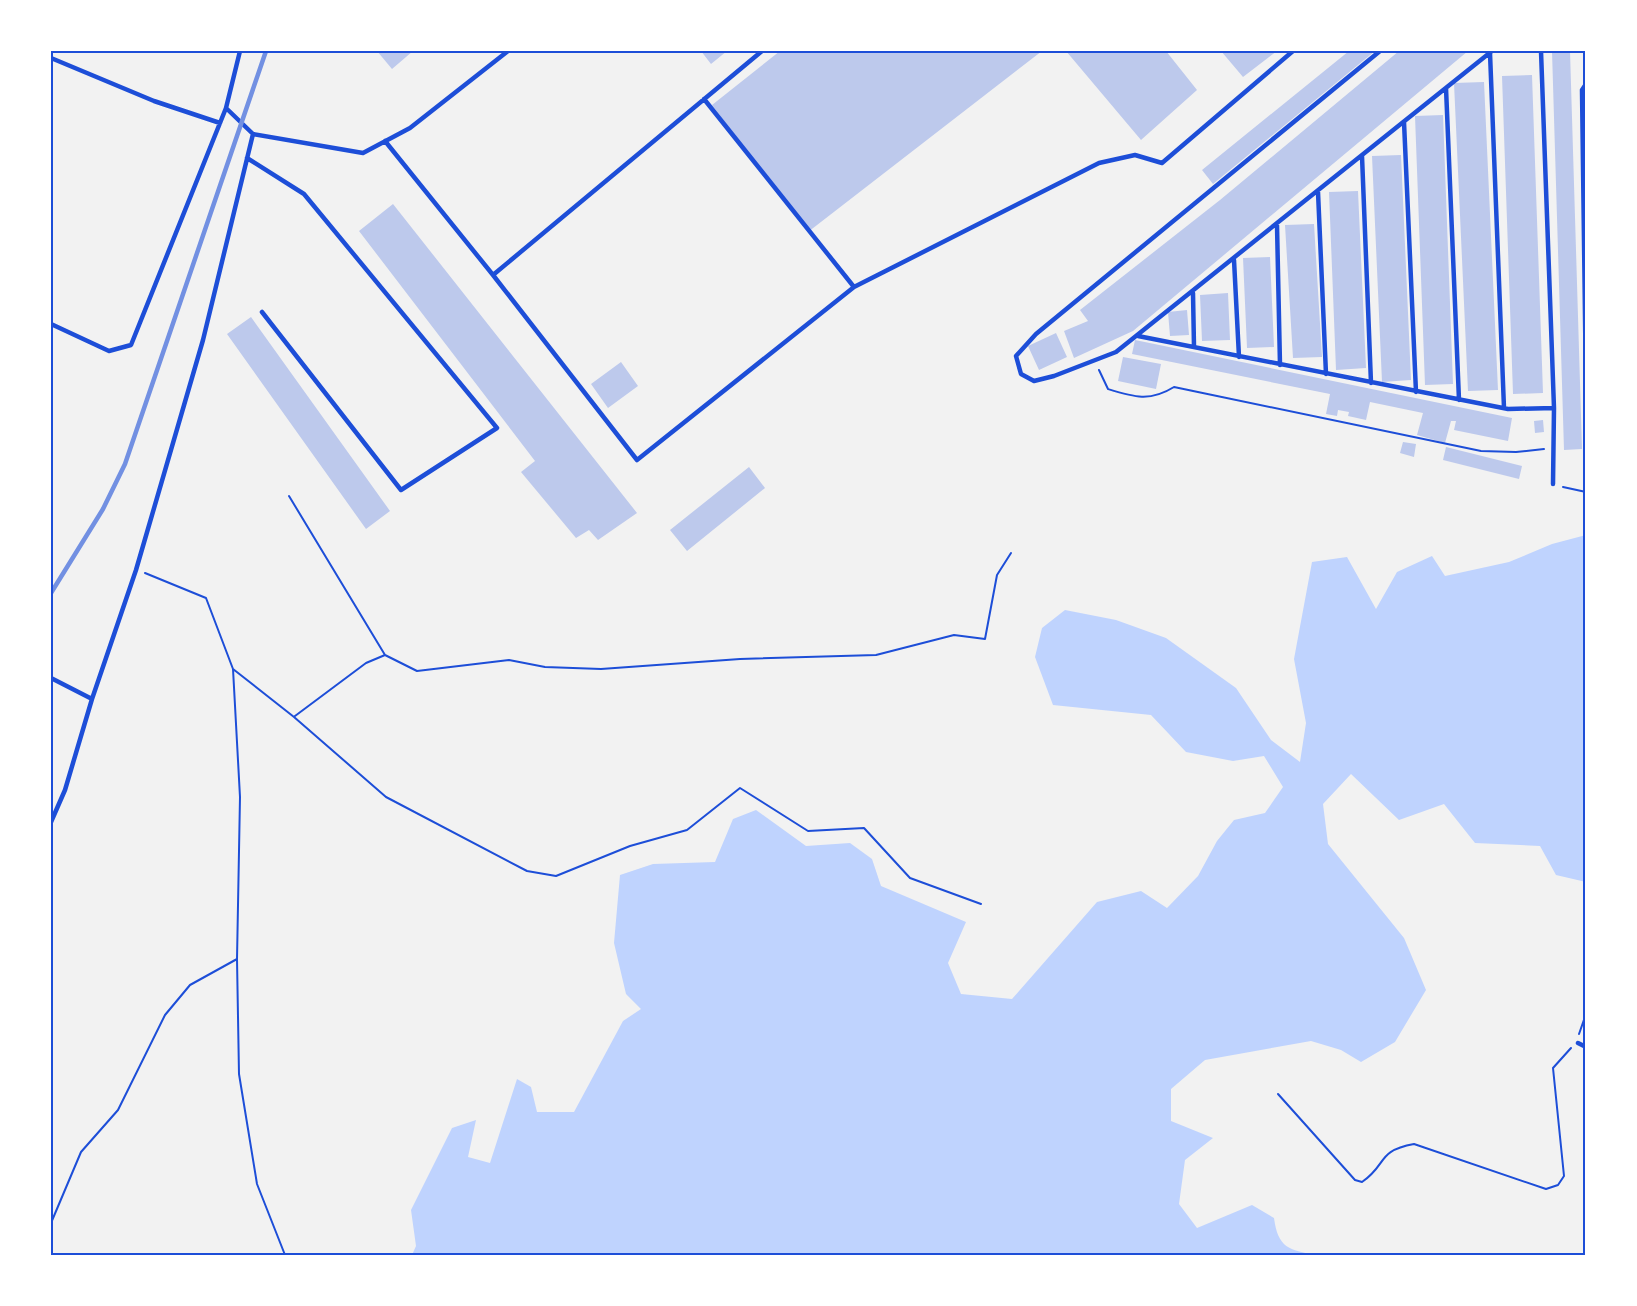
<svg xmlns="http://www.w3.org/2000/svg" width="1637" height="1306" viewBox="0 0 1637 1306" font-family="'Sofia Sans Condensed',sans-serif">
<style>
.water{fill:#bfd3fe}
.building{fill:#bdc9ec}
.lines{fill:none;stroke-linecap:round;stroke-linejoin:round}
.path{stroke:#1d4ed8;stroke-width:2}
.service{stroke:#1d4ed8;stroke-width:4.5}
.rail{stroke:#7290e2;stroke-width:4.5}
.neatline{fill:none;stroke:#1d4ed8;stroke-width:2}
</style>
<rect width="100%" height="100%" fill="#f2f2f2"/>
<path class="water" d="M1586,535V882L1556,875L1540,846L1475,843L1444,804L1399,820L1351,774L1323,804L1328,844L1404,938L1426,990L1395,1042L1361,1062L1341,1050L1311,1041L1205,1060L1171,1089V1121L1213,1138L1185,1160L1179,1204L1197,1228L1252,1205L1274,1218C1278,1248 1289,1250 1316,1255H412L416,1246L411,1210L452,1128L476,1120L468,1157L490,1163L517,1079L531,1087L537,1112H574L623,1021L641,1009L626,994L614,943L620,875L653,864L715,862L733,819L756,810L806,846L850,843L872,859L881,886L966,922L948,963L961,994L1012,999L1097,902L1141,891L1167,908L1198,876L1217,841L1234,820L1265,813L1283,787L1264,756L1233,761L1186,752L1151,715L1053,705L1035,657L1042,628L1065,610L1116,620L1166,638L1236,688L1271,740L1300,762L1306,723L1294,659L1312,562L1347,557L1376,609L1397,572L1432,556L1445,576L1509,562L1552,544Z"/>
<path class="building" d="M377,51H413L392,69Z
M701,51H727L711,64Z
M780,51H1042L808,232L712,105Z
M1066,51H1166L1197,90L1141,140Z
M1221,51H1277L1243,77Z
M1349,51H1375L1213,184L1202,170Z
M1399,51H1468L1133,331L1074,358L1064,331L1088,321L1080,310L1220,200Z
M1552,51H1570L1582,449L1564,450Z
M1532,75L1543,393L1513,394L1502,76Z
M1484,82L1498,390L1468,391L1454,83Z
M1443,115L1453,384L1425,385L1415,116Z
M1401,155L1411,380L1382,382L1372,156Z
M1358,191L1366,368L1336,370L1329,192Z
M393,204L637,513L598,540L589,530L576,538L521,472L535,461L359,231Z
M1314,224L1322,357L1293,358L1285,225Z
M1270,257L1274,347L1247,348L1243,258Z
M1228,293L1230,340L1202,341L1200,295Z
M1187,310L1189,335L1170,336L1168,312Z
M251,317L390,511L366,529L227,334Z
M1056,333L1067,357L1039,370L1028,346Z
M1135,340L1512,418L1508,441L1454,430L1456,421H1451L1445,443L1417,435L1423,413L1370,402L1366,420L1348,416L1349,412L1338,410L1337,416L1326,414L1330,394L1132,354Z
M1123,357L1161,364L1156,389L1118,381Z
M621,362L638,386L608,408L591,384Z
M1543,420L1544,432L1535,433L1534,421Z
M1403,442L1416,444L1414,457L1400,453Z
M1446,447L1522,466L1519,479L1443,460Z
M749,467L765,488L687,551L670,530Z"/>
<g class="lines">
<path class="path" d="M1099,370L1108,389C1134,397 1150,402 1174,387L1481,451L1516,452L1544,449
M1563,487L1586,492
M289,496L385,655
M145,573L206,598L233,669L240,797L237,959L239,1074L257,1184L285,1255
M233,669L294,717L386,797L527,871L556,876L630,846L687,830L740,788L808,831L864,828L910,878L981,904
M295,716L366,663L385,655L417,671L509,660L545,667L601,669L740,659L876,655L954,635L985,639L997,575L1011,553
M1579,1034L1586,1014
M1278,1094L1355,1180L1362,1182C1388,1164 1376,1151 1414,1144L1546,1189L1558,1185L1564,1176L1553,1068L1571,1048
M51,1223L81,1152L118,1110L165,1015L190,985L237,959"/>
<path class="service" d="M1380,51L1036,334L1016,356L1021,374L1034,381L1054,376L1116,352L1492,51
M1541,51L1554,408L1553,484
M1490,53L1504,408
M51,58L154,101L220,123
M1586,84L1582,90L1586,390
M1446,88L1459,400
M1404,122L1416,392
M253,134L363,153L410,128L508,51
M385,141L493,275L762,51
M1362,156L1371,383
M247,158L304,194L497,428L401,490L262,312
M1318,192L1326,374
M1277,225L1280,365
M1234,260L1239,357
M493,275L637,460L854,287L704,99
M854,287L1099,163L1135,155L1162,163L1293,51
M1193,293L1194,347
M51,324L109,351L131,345L226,108
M1138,336L1508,409L1554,408
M51,678L92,699
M51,822L65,790L92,699L136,570L203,340L253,134L226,108L240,51
M1578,1043L1586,1047"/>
<path class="rail" d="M51,593L103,509L125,464L266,51"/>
</g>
<rect width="1637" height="1306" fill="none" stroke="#ffffff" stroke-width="105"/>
<rect x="52" y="52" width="1532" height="1202" class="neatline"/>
</svg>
